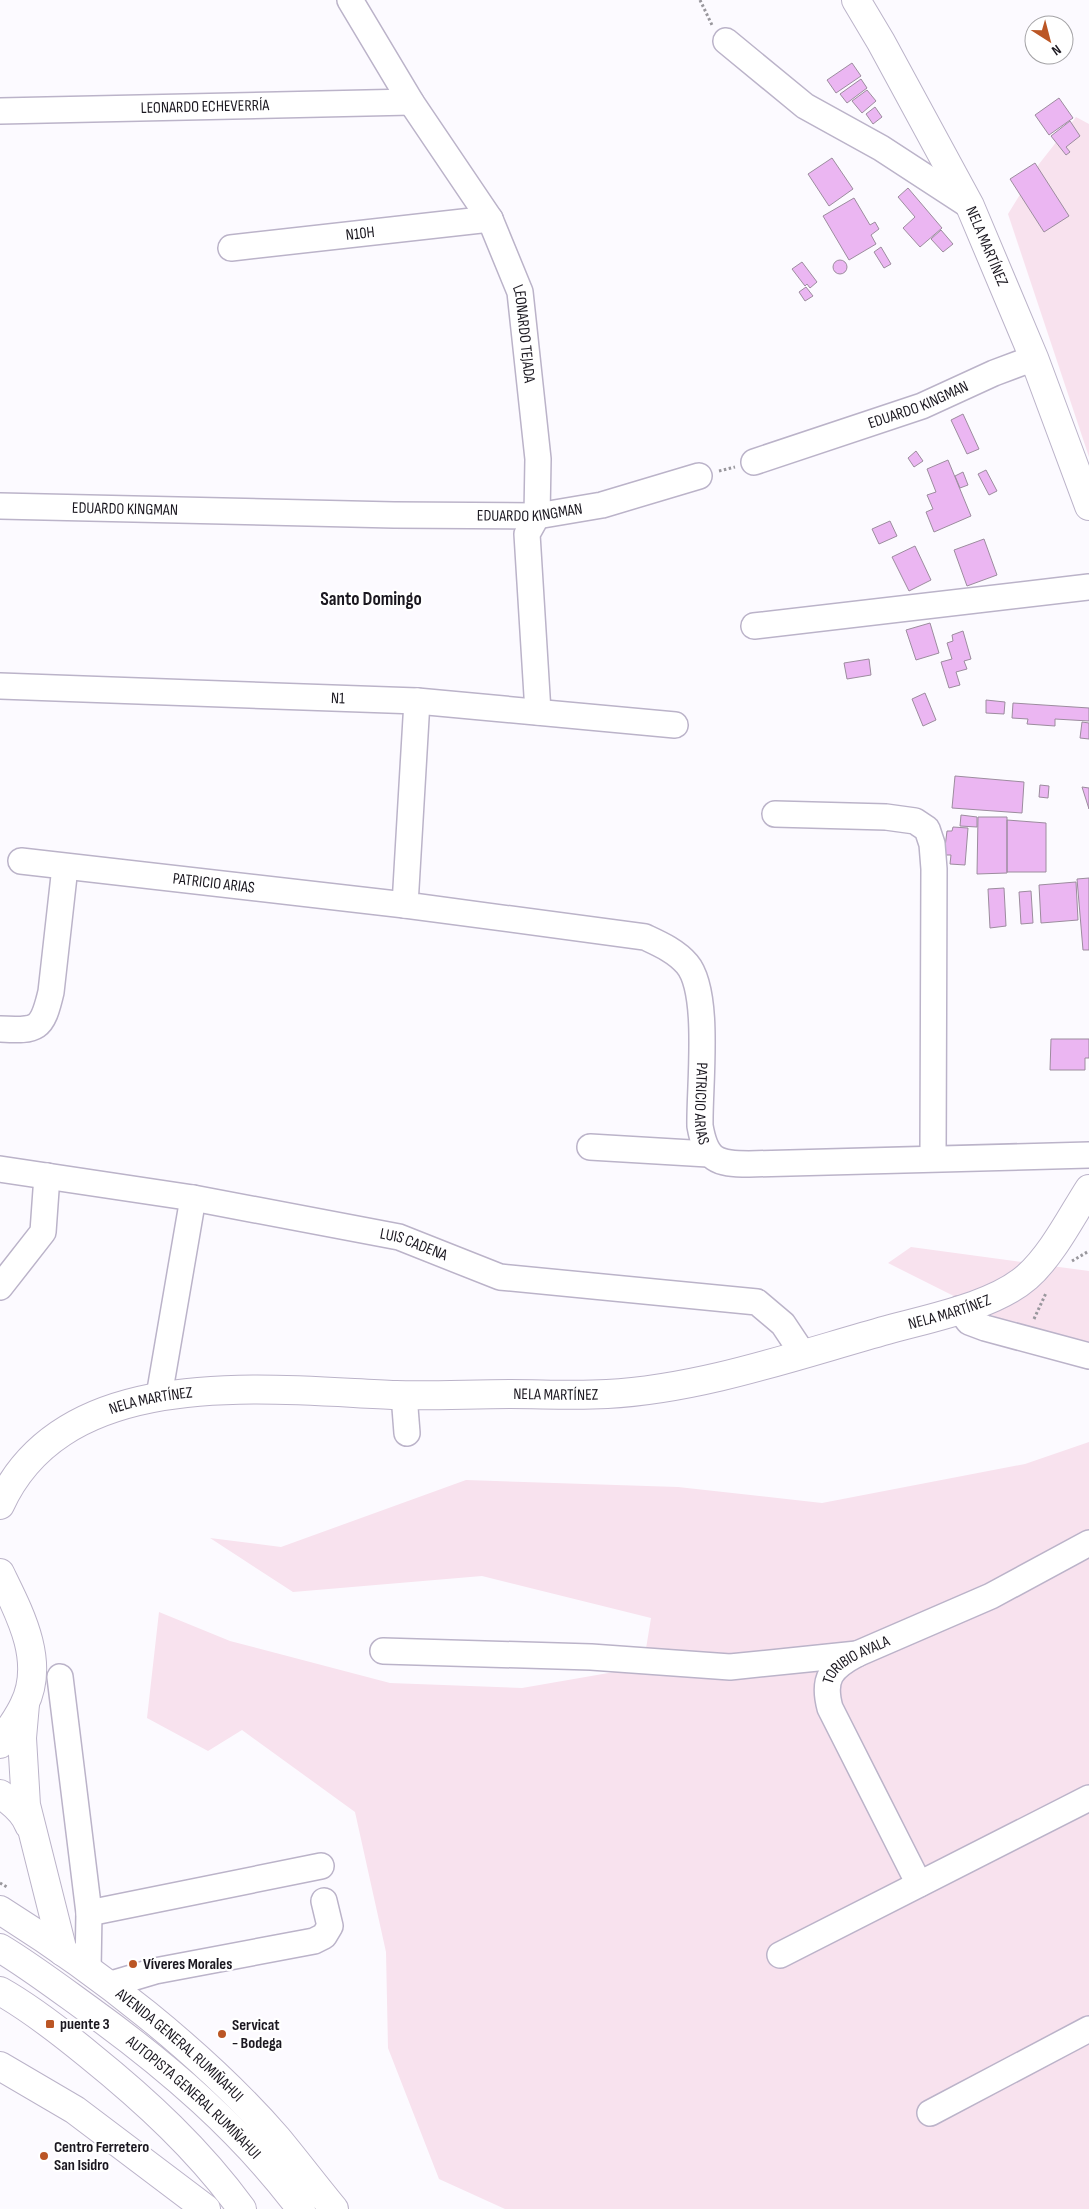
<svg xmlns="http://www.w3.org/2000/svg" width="1089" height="2209" viewBox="0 0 1089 2209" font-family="'Sofia Sans Condensed',sans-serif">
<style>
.green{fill:#f8e2ee}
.building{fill:#ebb6f2;stroke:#9c8c9e}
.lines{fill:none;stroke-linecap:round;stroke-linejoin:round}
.minor-casing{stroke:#bbb3c9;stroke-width:28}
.major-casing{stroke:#bbb3c9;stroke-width:30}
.highway-casing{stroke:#bbb3c9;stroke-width:30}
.path{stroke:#99979d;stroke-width:3;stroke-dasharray:2.5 2.5;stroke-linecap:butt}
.minor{stroke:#fff;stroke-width:25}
.major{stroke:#fff;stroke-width:28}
.highway{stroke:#fff;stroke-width:28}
.poi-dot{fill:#bb5625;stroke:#fff;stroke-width:2}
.labels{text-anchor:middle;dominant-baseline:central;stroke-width:4.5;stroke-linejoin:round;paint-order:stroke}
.street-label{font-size:16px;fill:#1b1820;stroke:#fff}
.poi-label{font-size:16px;font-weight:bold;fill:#1b1820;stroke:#fff;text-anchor:start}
.quarter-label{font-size:19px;font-weight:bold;fill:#1b1820;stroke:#fff}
</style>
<rect width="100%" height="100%" fill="#fcfaff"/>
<path class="green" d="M1076,117L1089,124V457L1008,214L1039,164Z
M911,1247L1089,1271V1364L888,1263Z
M1089,1442V2209H505L439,2179L388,2048L386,1952L355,1812L242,1730L208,1751L147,1718L159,1612L230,1641L390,1683L522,1688L643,1667L651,1618L482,1576L293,1592L210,1538L281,1547L466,1480L678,1487L822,1503L1025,1464Z"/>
<path class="building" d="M852,63L861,76L836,93L827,80Z
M861,79L867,88L847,103L840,94Z
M867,90L876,101L862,113L852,101Z
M1059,98L1073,118L1049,135L1035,115Z
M875,107L882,117L873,124L866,114Z
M1070,121L1080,136L1066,147L1070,152L1066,155L1051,136Z
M832,158L853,189L829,206L808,174Z
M1035,163L1069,216L1044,232L1010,179Z
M908,188L942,228L920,247L903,228L915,217L898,197Z
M854,198L870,225L875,222L879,229L871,235L876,244L849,260L823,216Z
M941,230L953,244L943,252L931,239Z
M881,247L891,264L884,268L874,252Z
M833 267a7 7 0 1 1 14 0a7 7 0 1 1-14 0Z
M802,262L817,282L810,288L807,284L805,286L792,269Z
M806,287L813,296L805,301L799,292Z
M963,414L979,449L967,454L951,420Z
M916,451L923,461L914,467L908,458Z
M948,460L971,516L934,532L926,512L933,509L927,495L936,492L927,469Z
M986,470L997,491L989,495L978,474Z
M963,472L968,485L960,488L955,476Z
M890,521L897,536L879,544L872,529Z
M984,539L997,575L967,586L954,550Z
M915,546L931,580L909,591L892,557Z
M930,623L939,653L916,660L906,630Z
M963,631L971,659L964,661L967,669L956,672L960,685L949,688L941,662L952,659L947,643L953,641L952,635Z
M869,659L871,675L847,679L844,663Z
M925,693L936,720L923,726L912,699Z
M986,700L1005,702L1004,714L986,713Z
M1013,703L1089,708V721L1055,719V726L1027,724L1028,719L1012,718Z
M1082,722L1089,723V739L1080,738Z
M955,776L1024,782L1022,813L952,808Z
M1040,785L1049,786L1048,798L1039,797Z
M1082,787L1089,788V809Z
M961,815L977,817V827L960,826Z
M978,817H1007V873L977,874Z
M1007,820L1046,823V872H1007Z
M953,827L968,828L965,865L950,864L951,855H944L947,831H952Z
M1089,878V950H1083L1077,879Z
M1076,882L1078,920L1041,923L1039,885Z
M1004,888L1006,926L990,928L988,889Z
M1031,891L1033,923L1021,924L1019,892Z
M1051,1039H1089V1058H1085V1070H1050Z"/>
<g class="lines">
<defs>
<g id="minor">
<path id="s1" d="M350,0L411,102L490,219L520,292L538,459L537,516L527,534L538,712"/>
<path d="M726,41L805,106L881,148L970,206"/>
<path id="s2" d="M0,111L411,102"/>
<path id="s3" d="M231,248L490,219"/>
<path id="s4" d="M754,462L922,406L994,373L1034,358"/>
<path id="s5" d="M0,506L394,515L537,516L602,505L699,476"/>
<path d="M754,626L1089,587"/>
<path id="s6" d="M0,686L417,701L675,725"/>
<path id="s7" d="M417,701L405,905L645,937C660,944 676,951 687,964C711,992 699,1088 700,1126C706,1160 716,1164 749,1164L1089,1155"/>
<path d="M775,814L886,817L915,821L927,829L932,844L934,869L933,1158"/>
<path id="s8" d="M21,861L405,905"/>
<path d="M0,1029C38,1031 42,1030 51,992L65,867"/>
<path d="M590,1147L708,1154"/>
<path id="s9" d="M0,1169L193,1198L399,1237L500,1277L757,1302L783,1324L803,1354"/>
<path d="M0,1287L43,1232L47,1176"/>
<path d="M959,1309L969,1322L985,1328L1089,1356"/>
<path d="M404,1395L407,1433"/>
<path d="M159,1396L193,1198"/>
<path d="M383,1651L591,1657L730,1667L857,1654"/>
<path d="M60,1677L89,1913L88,1970"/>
<path id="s10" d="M919,1884L830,1708C822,1678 831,1668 857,1654L991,1596L1089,1543"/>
<path d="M89,1913L321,1866"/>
<path d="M780,1955L1089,1798"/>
<path d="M108,1985L155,1971L314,1941L324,1936L330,1926L324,1901"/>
<path d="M930,2113L1089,2029"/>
</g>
<g id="major">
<path id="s11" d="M856,0L881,42L970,206L1034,358L1089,506"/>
<path id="s12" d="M0,1505C65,1362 268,1390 396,1395C434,1396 472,1394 510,1394C542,1394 575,1396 607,1394C701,1389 797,1355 887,1330C930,1318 994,1306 1027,1277C1052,1255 1071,1217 1089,1189"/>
<path d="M0,1573C19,1612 46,1661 24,1705C18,1718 8,1731 0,1744"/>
<path d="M25,1704L22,1738L26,1805L63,1952"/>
<path d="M0,1794C12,1802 24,1812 29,1825"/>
<path id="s13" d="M0,1910C96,1970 202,2052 277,2138C296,2161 315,2186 334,2209"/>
</g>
<g id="highway">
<path id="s14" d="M0,1948C30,1966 59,1988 88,2009C167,2066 242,2130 301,2209"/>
<path d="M0,1991C32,2009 61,2032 89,2055C146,2101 199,2150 242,2209"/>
<path d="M0,2066L75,2110L206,2209"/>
</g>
</defs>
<use href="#minor" class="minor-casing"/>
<use href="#major" class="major-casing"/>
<use href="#highway" class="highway-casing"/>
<path class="path" d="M700,0L712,25
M719,471L735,467
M1072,1261L1089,1251
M1034,1319L1046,1293
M0,1883L7,1887"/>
<use href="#minor" class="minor"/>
<use href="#major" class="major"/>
<use href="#highway" class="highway"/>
</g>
<g class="poi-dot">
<circle cx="133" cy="1964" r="5"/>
<rect x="45" y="2019" width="10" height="10" rx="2.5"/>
<circle cx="222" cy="2034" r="5"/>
<circle cx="44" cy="2156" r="5"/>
</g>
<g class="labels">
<g class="street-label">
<text stroke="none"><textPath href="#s2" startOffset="205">LEONARDO ECHEVERRÍA</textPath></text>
<text stroke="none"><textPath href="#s3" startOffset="130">N10H</textPath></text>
<text stroke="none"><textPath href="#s11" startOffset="279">NELA MARTÍNEZ</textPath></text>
<text stroke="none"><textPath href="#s1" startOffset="381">LEONARDO TEJADA</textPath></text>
<text stroke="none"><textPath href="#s4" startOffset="174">EDUARDO KINGMAN</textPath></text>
<text stroke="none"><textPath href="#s5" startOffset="125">EDUARDO KINGMAN</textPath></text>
<text stroke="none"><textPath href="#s5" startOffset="530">EDUARDO KINGMAN</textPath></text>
<text stroke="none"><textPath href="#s6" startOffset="338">N1</textPath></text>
<text stroke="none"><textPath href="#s8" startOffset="194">PATRICIO ARIAS</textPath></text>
<text stroke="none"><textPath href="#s7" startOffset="639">PATRICIO ARIAS</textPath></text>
<text stroke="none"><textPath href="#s9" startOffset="421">LUIS CADENA</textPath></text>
<text stroke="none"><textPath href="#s12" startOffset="1002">NELA MARTÍNEZ</textPath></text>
<text stroke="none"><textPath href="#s12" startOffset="598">NELA MARTÍNEZ</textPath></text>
<text stroke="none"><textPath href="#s12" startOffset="192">NELA MARTÍNEZ</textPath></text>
<text stroke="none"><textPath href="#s10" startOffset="261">TORIBIO AYALA</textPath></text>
<text stroke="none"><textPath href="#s13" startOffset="225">AVENIDA GENERAL RUMIÑAHUI</textPath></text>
<text stroke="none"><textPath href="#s14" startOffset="245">AUTOPISTA GENERAL RUMIÑAHUI</textPath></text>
</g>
<g class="poi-label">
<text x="143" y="1964">Víveres Morales</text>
<text x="60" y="2024">puente 3</text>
<text x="232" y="2025">Servicat<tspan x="232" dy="18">- Bodega</tspan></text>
<text x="54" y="2147">Centro Ferretero<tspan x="54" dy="18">San Isidro</tspan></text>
</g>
<g class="quarter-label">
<text x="371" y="599">Santo Domingo</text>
</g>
</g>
<g transform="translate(1049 40) rotate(144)"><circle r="24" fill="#ffffff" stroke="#a4a3a6"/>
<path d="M0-4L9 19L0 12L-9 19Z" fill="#bb5625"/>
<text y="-8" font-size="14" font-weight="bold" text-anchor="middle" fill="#1b1820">N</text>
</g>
</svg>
